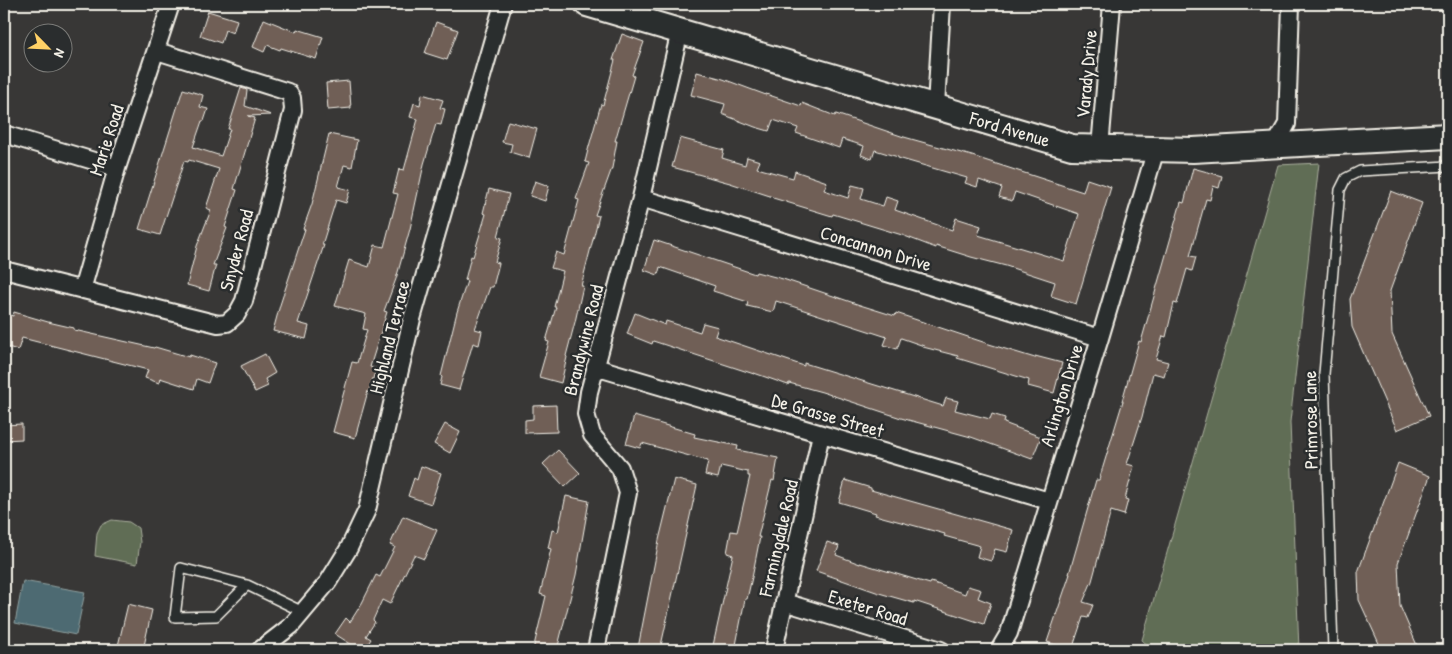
<svg xmlns="http://www.w3.org/2000/svg" width="1452" height="654" viewBox="0 0 1452 654" font-family="'Patrick Hand',sans-serif">
<style>
.green{fill:#616d55;stroke:#aaaf9e}
.water{fill:#4e6b72;stroke:#90a1a1}
.building{fill:#6f5e57;stroke:#f4f1e8}
.lines{fill:none;stroke-linecap:round;stroke-linejoin:round}
.lane-casing{stroke:#f4f1e8;stroke-width:12}
.street-casing{stroke:#f4f1e8;stroke-width:20}
.secondary-casing{stroke:#f4f1e8;stroke-width:28}
.lane{stroke:#2a2d2e;stroke-width:9}
.street{stroke:#2a2d2e;stroke-width:16}
.secondary{stroke:#2a2d2e;stroke-width:24}
.labels{text-anchor:middle;dominant-baseline:central;stroke-width:5;stroke-linejoin:round;paint-order:stroke}
.street-label{font-size:19px;fill:#f4f1e8;stroke:#2a2d2e}
</style>
<rect width="100%" height="100%" fill="#383736"/>
<filter id="ink" filterUnits="userSpaceOnUse"><feTurbulence type="fractalNoise" baseFrequency=".02" numOctaves="2"/><feDisplacementMap in="SourceGraphic" scale="10" xChannelSelector="R" yChannelSelector="G"/><feConvolveMatrix kernelMatrix="1 2 1 2 8 2 1 2 1" color-interpolation-filters="sRGB"/></filter>
<g filter="url(#ink)">
<path class="green" d="M1319,163L1290,422L1299,650H1153L1142,640L1278,165Z
M112,520L129,522L138,528L140,542L137,564L95,556L97,533L101,525Z"/>
<path class="water" d="M23,581L85,592L76,635L15,623Z"/>
<path class="building" d="M208,11L237,20L233,33L225,30L221,43L200,36Z
M264,19L296,32L297,29L323,37L316,59L281,48L280,50L267,45L264,52L253,47Z
M436,22L458,30L447,60L425,53Z
M622,34L644,42L632,75L634,76L615,141H617L612,168L595,215L599,216L581,286H583L575,322L566,356L567,357L561,383L539,377L549,342L546,341L556,307H554L563,271L551,268L556,252L564,255L579,200L576,199L589,163L585,162L588,150L601,104L603,105L615,60H613Z
M697,72L723,79L766,95V94L801,106L802,103L835,116L836,114L904,137L972,156L1083,192L1087,179L1111,187L1076,304L1051,296L1055,282L1006,266L971,257L936,246V248L902,235L833,214L832,216L773,198V197L730,183L672,167L680,138L724,150L722,158L745,165L747,157L760,161L757,168L793,178L795,171L827,182L824,190L848,198L852,185L864,188L861,199L883,206L886,197L898,201L895,210L952,230L956,218L981,226L978,235L1064,261L1079,214L1015,192L1012,201L999,197L1002,188L979,180L977,187L965,183L967,178L898,158V157L875,150L872,159L861,155L864,146L842,139L839,148L796,133L798,128L773,120L769,131L755,127L722,114L725,104L691,95Z
M349,81L351,108L328,110L326,83Z
M241,88L247,90L245,106L271,115L248,116L255,118L234,189L237,190L225,227L227,228L213,265H216L209,291L187,285L197,246L211,210L206,208L219,169L189,160L188,162L184,161L160,235L139,229L183,89L203,95L200,107L208,109L204,121H202L193,147L221,156L230,129H228Z
M422,94L443,100L440,108L445,109L441,125L436,124L424,164L410,229L396,279L384,311L387,312L370,367L376,369L369,391H368L355,438L333,432L352,362L357,363L367,330L363,329L366,314L335,306L349,260L369,267L375,245L384,247L398,194L393,193L399,169L404,170L418,119L410,117L414,103L420,105Z
M508,121L537,129L529,158L510,152L512,144L502,142Z
M329,134L357,140L352,167L344,165L338,187L350,190L346,203L336,200L322,245H324L298,323L309,326L306,339L273,331L280,305L305,229H303L312,204Z
M1193,168L1222,176L1219,188L1213,186L1210,200L1206,199L1190,256L1196,257L1192,271L1187,269L1177,304L1174,303L1166,337L1163,336L1156,359L1168,362L1164,376L1153,373L1142,417L1127,464L1134,466L1125,499L1128,500L1124,515L1111,511L1092,581L1083,602L1093,605L1088,618L1083,617L1072,650H1071L1047,642L1070,574H1069L1096,480H1099L1123,401H1122L1131,369L1139,341L1141,342L1181,202L1184,203Z
M535,181L549,186L545,201L530,196Z
M489,189L509,194L498,237L502,238L495,262L499,263L493,287H490L475,329L482,331L479,345L473,343L459,390L440,385L442,377L441,376L457,312L467,281L465,280L471,256L473,257L486,214L483,213Z
M1391,191L1422,203L1390,291L1392,334L1429,416L1397,430L1352,327L1350,299Z
M654,240L755,274L756,272L783,279L860,305L895,316L896,313L989,344L1035,358V356L1062,363L1054,393L1028,386L1029,380L957,358L958,356L923,347L924,346L901,338L897,349L884,345L887,337L776,301L773,312L747,306L748,302L713,291L715,286L660,267L658,275L644,270Z
M14,312L48,322L74,328V330L154,348L155,347L189,357L190,355L215,363L208,383L197,379L194,389L160,378L159,383L145,378L148,370L22,338L18,350L4,346V313L13,316Z
M635,313L665,325L666,321L700,332L703,323L718,327L715,336L804,366V363L943,406L946,398L958,401L955,410L990,419L992,414L1005,418L1004,423L1041,437L1032,459L971,437L901,418L822,392L789,383L788,385L754,373V374L653,341L652,344L627,334Z
M265,354L275,373L265,379L268,386L255,392L241,366Z
M556,405L557,432L525,433V420L533,419V406Z
M634,416L695,434L694,437L738,446L737,450L778,458L774,481L772,480L758,537H760L753,573L747,599H745L735,650H712L733,555L727,553L731,531L737,532L750,476H748V472L721,466L718,478L705,475L708,461L642,443L640,448L626,444Z
M22,424V439L4,440V425Z
M445,424L460,432L450,453L434,444Z
M558,450L580,473L565,487L543,464Z
M1398,463L1430,476L1398,563L1400,606L1419,650H1382L1359,600L1358,572Z
M421,466L441,473L431,504L408,496L414,478L417,480Z
M674,479L697,485L660,650H646L638,648L659,540Z
M845,480L871,488V490L1013,530L1007,552L995,549L991,561L977,557L980,546L944,536L945,534L875,515L876,513L839,502Z
M566,496L589,501L576,575L557,650H533L546,596L540,594L551,549L548,548L552,530L558,532Z
M403,516L437,530L424,559L414,555L390,604L382,600L373,620L375,622L366,636L371,639L364,650H360L335,634L346,618L350,622L362,603L376,575L380,577L395,547L390,545Z
M827,542L839,546L836,555L860,564V563L930,584L931,582L965,594L968,586L981,590L978,598L991,603L984,624L914,601V603L879,593L816,571Z
M128,604L152,610L143,650H117Z"/>
<g class="lines">
<defs>
<path id="lane" d="M247,585L216,616L175,617L181,568L247,585L303,612
M1333,650L1324,374L1340,190L1346,178L1360,171L1448,166"/>
<path id="street" d="M936,106L942,4
M4,134L117,168
M1275,145L1287,124L1291,4
M1100,148L1112,4
M641,198L1100,338
M4,270L218,324L227,323L237,314L244,301L293,110L292,98L288,92L157,51
M82,290L117,168L171,4
M595,367L1049,501
M784,602L941,650
M260,650L291,626L328,582L349,548L367,510L412,319L503,4
M596,650L628,493L620,468L592,435L586,414L589,392L641,198L680,31
M774,650L821,434
M999,650L1009,633L1100,338L1156,149"/>
<g id="secondary">
<path id="s1" d="M587,4L1072,147L1193,150L1448,136"/>
</g>
</defs>
<use href="#lane" class="lane-casing"/>
<use href="#street" class="street-casing"/>
<use href="#secondary" class="secondary-casing"/>
<use href="#lane" class="lane"/>
<use href="#street" class="street"/>
<use href="#secondary" class="secondary"/>
</g>
</g>
<g class="labels">
<g class="street-label">
<text transform="translate(1086 74) rotate(-85)">Varady Drive</text>
<text stroke="none"><textPath href="#s1" startOffset="441">Ford Avenue</textPath></text>
<text transform="translate(106 140) rotate(-72)">Marie Road</text>
<text transform="translate(876 248) rotate(17)">Concannon Drive</text>
<text transform="translate(236 250) rotate(-75)">Snyder Road</text>
<text transform="translate(389 337) rotate(-76)">Highland Terrace</text>
<text transform="translate(583 340) rotate(-76)">Brandywine Road</text>
<text transform="translate(1061 395) rotate(-73)">Arlington Drive</text>
<text transform="translate(828 415) rotate(16)">De Grasse Street</text>
<text transform="translate(1310 420) rotate(-91)">Primrose Lane</text>
<text transform="translate(778 538) rotate(-77)">Farmingdale Road</text>
<text transform="translate(868 607) rotate(17)">Exeter Road</text>
</g>
</g>
<rect width="1452" height="654" fill="none" stroke="#2a2d2e" stroke-width="20"/>
<rect x="10" y="10" width="1432" height="634" fill="none" stroke="#f4f1e8" stroke-width="2" filter="url(#ink)"/>
<g transform="translate(48 48) rotate(114)"><circle r="24" fill="#2a2d2e" stroke="#7b7b78"/>
<path d="M0-4L9 19L0 12L-9 19Z" fill="#ffd166"/>
<text y="-8" font-size="14" font-weight="bold" text-anchor="middle" fill="#f4f1e8">N</text>
</g>
</svg>
